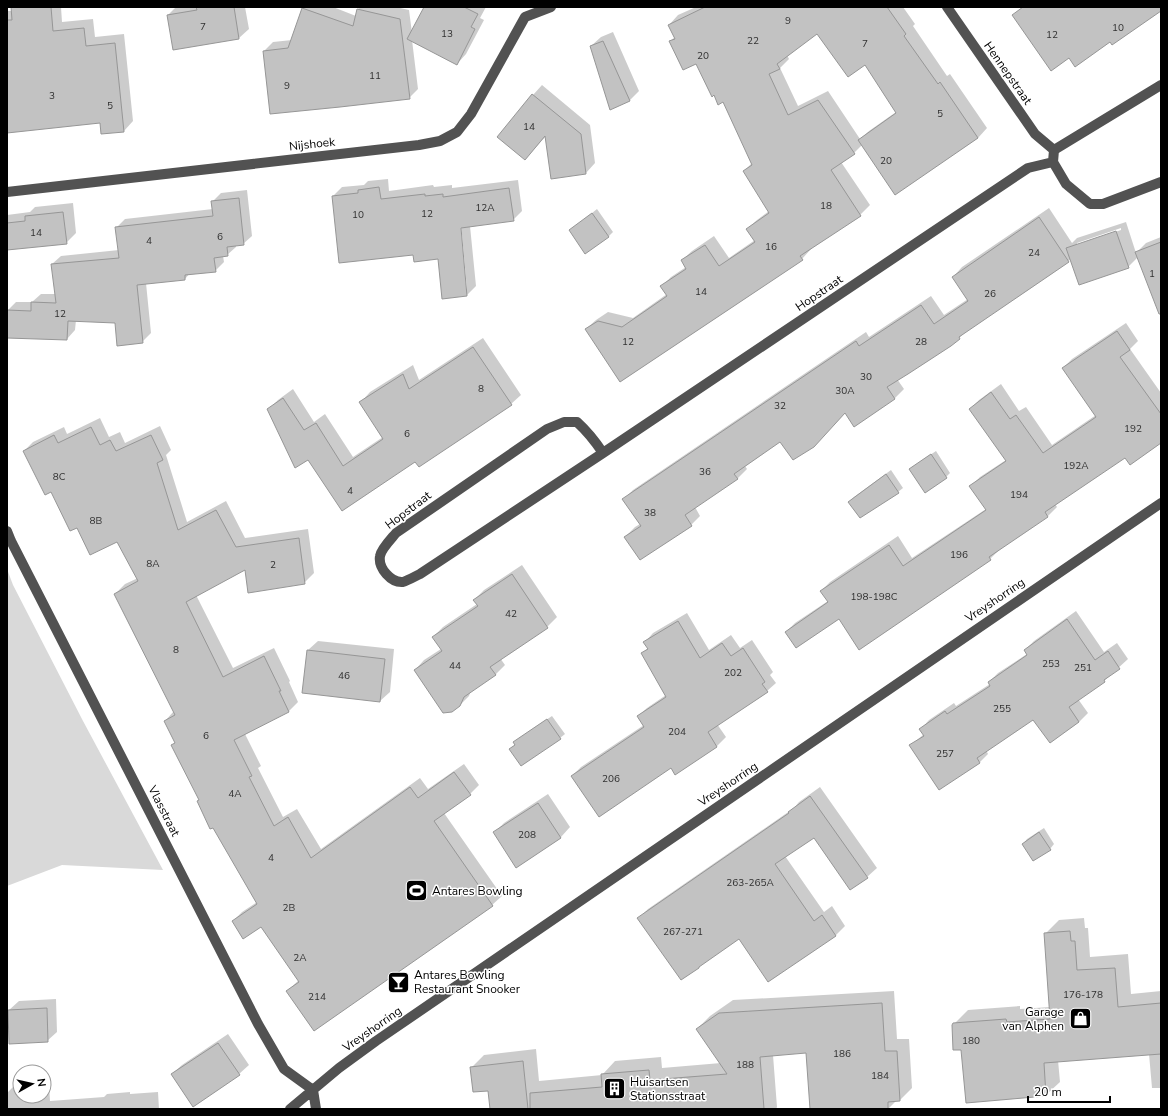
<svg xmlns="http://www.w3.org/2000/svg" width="1168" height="1116" viewBox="0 0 1168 1116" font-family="'Nunito Sans',sans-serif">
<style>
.green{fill:#d9d9d9}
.shadow{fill:#0003;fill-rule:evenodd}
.building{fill:#c2c2c2;stroke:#969696}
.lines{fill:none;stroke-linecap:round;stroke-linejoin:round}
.minor{stroke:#525252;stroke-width:10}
.labels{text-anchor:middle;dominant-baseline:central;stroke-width:3;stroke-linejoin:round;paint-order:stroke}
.number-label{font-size:10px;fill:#303030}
.street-label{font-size:12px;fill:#000;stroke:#fff}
.poi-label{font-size:12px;fill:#000;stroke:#fff;text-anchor:start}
</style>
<rect width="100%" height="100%" fill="#fff"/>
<path class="green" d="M7,569L13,585L83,721L163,870L62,865L7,886Z"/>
<path class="shadow" d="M15,7H61L62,22L93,19L95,37L124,34L133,121L124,131L101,122L7,132V11H12Z
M176,7H245L249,29L239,38L174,49L168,15Z
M305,7H333L356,16L358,9L360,7H396L409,10L412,33L425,7H486L480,18L484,20L466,54L457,64L412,40L418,89L409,98L264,51L273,42L292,40L303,9Z
M696,7H903L915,24L913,26L947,76L950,74L987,128L978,138L896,193L862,145L854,153L841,162L870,205L860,215L811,248V249L802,259L621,381L586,329L596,320L608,312L633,318L667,294L662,286L671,277L686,267L682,260L692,251L714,236L729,258L755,240L747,229L757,220L769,211L744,171L752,163L724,101L696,62L670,41L675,37L669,25L678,15ZM817,32L865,64L896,112L869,131L860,139L828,91L798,106L780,68L789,59L787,55Z
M613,32L639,91L630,100L610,109L591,46L601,37Z
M542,85L590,125L595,163L586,173L546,136L525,159L533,95Z
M388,179L389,191L433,185L434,187L452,185V188L518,180L522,211L513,220L470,226L476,286L467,295L439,257L414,254L333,196L342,187L364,185L368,181ZM459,223H461L467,289H465Z
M247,190L252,236L243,244L236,245V247L227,255L223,256L224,262L215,271L190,273L185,279L146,283L151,333L142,342L116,322L76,320L75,330L67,339L7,337V311L16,302H32L41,294H56L52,264L61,256L119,250L116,228L125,219L213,209L212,202L221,193Z
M73,203L76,233L66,243L7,249V215L30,212L35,207Z
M1049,208L1072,243L1077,238L1126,222L1136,253L1146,243L1161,237V295L1138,257L1128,267L1071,259L966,331L959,338L897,379L904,389L894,399L845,412L781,440L745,466L747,469L737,479L695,507L700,516L691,525L625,537L635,527L640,524L624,499L633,490L866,332L869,337L931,296L944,315L968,299L953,277L962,267ZM1121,228V230L1077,245V243Z
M597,209L613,232L609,236L585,252L571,230Z
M1126,323L1138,341L1130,349L1161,393V442L1125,456L1055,504L1057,507L1048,516L999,550L990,559L839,618L786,632L795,623L828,601L821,591L830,582L898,536L912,558L986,509L971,486L980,477L1006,460L970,409L979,400L1001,384L1019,411L1026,407L1052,445L1096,415L1063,368L1072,359Z
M483,338L521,395L511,404L415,460L343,509L308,458L269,409L278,400L293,389L314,422L325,414L353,457L383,437L361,402L370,392L413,365L419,380Z
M100,418L109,437L120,432L125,443L160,426L171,450L166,455L187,522L226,501L245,538L308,529L314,573L304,583L246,569L196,595L233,668L274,648L290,681L289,682L298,702L289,711L245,734L261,766L258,768L283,817L297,809L321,849L420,778L428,789L464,764L479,785L470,794L444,813L502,896L492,905L314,1029L287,991L299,980L261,925L233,921L242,912L257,902L200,799L172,745L176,742L165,721L174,711L115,594L125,584L138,578L117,540L78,526L51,491L24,451L33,442L64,427L67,434Z
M936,451L950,473L946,477L910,469L915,465Z
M891,470L903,488L898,492L849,502L854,497Z
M522,565L557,617L547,627L500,658L505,665L495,675L471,690L469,696L459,706L415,670L424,660L441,649L433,637L443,627L477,604L474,600L484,590Z
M1076,611L1104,652L1117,643L1128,659L1104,681L1078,699L1088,713L1079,722L1050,742L1033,719L986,750L988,754L980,762L910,746L924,734L921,729L929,720L954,703L956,706L990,684L989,682L998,673L1027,654L1025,650L1034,641Z
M687,613L709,650L731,635L740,648L752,640L773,672L770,675L776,683L767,691L717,724L726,737L717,746L675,774L671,767L572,776L581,767L644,725L638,716L647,708L666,695L642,653L648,648L645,642L653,633Z
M318,641L394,649L390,692L380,701L308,650Z
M552,716L565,734L560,738L510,749L516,744L519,738Z
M820,787L877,868L867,877L814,837L785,856L824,912L832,906L845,926L836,935L768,980L739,937L639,918L648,909L794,808L799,802Z
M548,794L570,827L561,837L517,866L494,833L504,823Z
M1044,828L1054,844L1050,849L1023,844L1027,839Z
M1084,918L1085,928H1088L1090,957L1128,954L1131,994L1161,991V1088H1152L1149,1054L1058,1060L1060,1082L1046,1095L967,1102L962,1049L953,1025L968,1010L1020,1006V1009L1050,1007L1045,934L1059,920Z
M894,991L897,1039H909L912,1088L900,1100H897L888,1109H811L807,1052L773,1055L777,1107L776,1109H491L489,1090L471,1068L484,1055L536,1049L539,1081L602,1075L615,1061L661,1057L662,1068L721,1063L697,1029L710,1016L733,1000Z
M56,999L57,1032L47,1041L9,1010L19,1001Z
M228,1034L249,1065L239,1074H172L182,1065Z
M44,1084H49L50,1101L104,1097L107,1094L130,1092V1094L158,1092L159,1109H7V1093L14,1086H20V1096H44Z"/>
<path class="building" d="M11,7H51L53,31L84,28L86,46L115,43L124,132L101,134L100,123L7,133V20H12Z
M196,7H234L239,39L173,50L167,15L197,10Z
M424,7H464L478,14L471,27L475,29L457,65L407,39Z
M705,7H887L906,34L904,36L938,84L940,82L978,138L895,195L858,140L896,113L865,65L848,77L817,34L777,64L780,69L769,74L788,115L818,100L855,154L831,170L861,216L800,256L803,260L620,382L585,329L598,321L622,327L667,296L660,286L686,269L681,260L705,245L719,266L755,242L746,229L769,213L743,171L752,165L723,102L718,105L714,95L712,97L696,64L683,70L669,41L675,39L668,25Z
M1023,7H1161V11L1112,45L1110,42L1075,67L1069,58L1051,71L1012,15Z
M302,8L353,26L357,9L400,19L410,99L340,107L270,114L263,51L288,48Z
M603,41L630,101L610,110L590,46Z
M532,94L581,134L586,174L551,179L545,136L525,160L497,137Z
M379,187L381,199L425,194V196L443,194V197L509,188L514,221L461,228L467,296L442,299L438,259L414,262L413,255L339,263L332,196L358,193V190Z
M239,198L244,245L227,247L228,256L214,258L216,272L185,275V280L137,285L143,343L117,346L115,323L68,321L67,340L7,338V310L31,311V302L56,303L51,264L119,258L115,227L213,216L211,201Z
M63,212L67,244L7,250V223L25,221V216Z
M592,213L609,237L585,254L569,230Z
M1039,217L1069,262L959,337L960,339L951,346L908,374L887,387L895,399L854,427L845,413L814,447L793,460L780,442L734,474L738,479L685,515L692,526L640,560L624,537L641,526L622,499L856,341L859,346L921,305L934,324L968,301L952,277Z
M1116,231L1129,268L1079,285L1066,248Z
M1161,242V314H1159L1135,252Z
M1117,331L1130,350L1120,357L1161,414V443L1130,465L1125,458L1045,512L1048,517L989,557L991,560L859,650L839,619L796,648L785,632L828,602L820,591L889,545L903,566L986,510L969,486L1006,461L969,409L991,392L1010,419L1016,415L1043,453L1096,417L1062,368Z
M473,347L512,405L419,467L415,462L342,511L308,460L295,468L267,409L283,398L304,430L316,423L343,466L383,439L359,402L403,374L409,389Z
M91,427L100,445L110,440L116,451L151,435L163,460L157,463L178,530L216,510L236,547L299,538L305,584L248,593L245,570L186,602L223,677L264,656L281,691H279L289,712L234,740L252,776L249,777L274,826L288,817L311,858L410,787L418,798L454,772L471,795L434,821L493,906L314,1031L286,991L299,982L261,927L243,939L232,921L257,904L213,828L210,829L197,801L199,800L171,745L175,743L164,721L175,715L114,594L138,581L117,542L90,555L77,528L70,531L51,492L45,495L23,451L54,435L58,443Z
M931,454L947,478L925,493L909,469Z
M886,474L899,493L860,518L848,502Z
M512,574L548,628L490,667L496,675L464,697L460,706L452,712L443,713L414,670L442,651L432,637L478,606L473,600Z
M1067,619L1095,660L1108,651L1120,669L1104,680L1105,682L1069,707L1079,722L1050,743L1033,720L977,758L980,763L939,790L909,745L924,736L919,729L945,711L947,714L990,686L988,682L1027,655L1024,650Z
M678,621L700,658L722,643L731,656L743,648L765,682L762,684L768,692L708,732L717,747L675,775L671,768L599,817L571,776L644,727L637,716L666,697L641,653L648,649L643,642Z
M307,650L385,659L380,702L302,693Z
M547,719L561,739L521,766L509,749L515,745L513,742Z
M810,796L868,878L850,890L814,838L775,864L814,921L822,915L836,936L768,982L739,939L699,967V968L681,980L637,918L789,813L788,812Z
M538,803L561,838L516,868L493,832Z
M1039,832L1051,850L1033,861L1022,844Z
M1070,931L1071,941H1075L1077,970L1115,968L1118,1007L1161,1003V1054L1044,1063L1046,1096L966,1103L961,1050H953L952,1025L953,1023L1006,1019L1007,1022L1050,1019L1044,933Z
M882,1003L885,1051H897L900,1101L888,1102V1109H810L806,1053L760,1057L764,1109H530V1093L602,1087L601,1074L649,1070L650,1080L727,1074L696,1029L719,1013Z
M47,1008L48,1042L9,1044L8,1010Z
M218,1043L240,1075L193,1107L171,1074Z
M523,1061L528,1109H490L488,1091L473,1092L470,1067Z"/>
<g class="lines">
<path class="minor" d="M947,7L1035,134L1054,150
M1161,85L1054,150L1053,162L1066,184L1090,204H1103L1161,182
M7,192L419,145L440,141L457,132L471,114L525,17L551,7
M603,453C595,441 588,432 577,422H564L547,429L396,533C392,538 381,549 380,556C378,568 391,583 403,582C407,581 416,576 420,574L603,453L1028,168L1053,162
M7,531L11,541L258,1024L284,1069L313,1090
M313,1090L316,1109
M290,1109L339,1068L376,1041L1161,503"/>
</g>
<defs>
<symbol id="stadium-square" viewBox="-11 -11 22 22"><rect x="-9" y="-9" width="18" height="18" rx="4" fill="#000" stroke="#fff"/><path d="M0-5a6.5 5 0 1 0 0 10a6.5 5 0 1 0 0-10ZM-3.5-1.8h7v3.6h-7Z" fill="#fff"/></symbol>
<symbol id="bar-square" viewBox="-11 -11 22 22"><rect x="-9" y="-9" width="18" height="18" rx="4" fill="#000" stroke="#fff"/><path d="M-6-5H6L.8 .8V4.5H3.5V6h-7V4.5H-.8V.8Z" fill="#fff"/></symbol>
<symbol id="shop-square" viewBox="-11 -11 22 22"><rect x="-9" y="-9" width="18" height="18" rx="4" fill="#000" stroke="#fff"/><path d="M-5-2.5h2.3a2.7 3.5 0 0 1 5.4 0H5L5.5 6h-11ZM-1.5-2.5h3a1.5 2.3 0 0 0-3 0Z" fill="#fff"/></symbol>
<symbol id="building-square" viewBox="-11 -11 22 22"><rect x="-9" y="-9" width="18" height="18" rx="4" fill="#000" stroke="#fff"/><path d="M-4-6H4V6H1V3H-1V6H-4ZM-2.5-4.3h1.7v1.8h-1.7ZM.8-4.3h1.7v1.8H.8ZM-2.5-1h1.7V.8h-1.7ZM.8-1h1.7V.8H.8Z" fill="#fff"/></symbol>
</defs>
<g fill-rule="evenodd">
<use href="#stadium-square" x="404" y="878" width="25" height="25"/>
<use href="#bar-square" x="386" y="970" width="25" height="25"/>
<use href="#shop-square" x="1068" y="1006" width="25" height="25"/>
<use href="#building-square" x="602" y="1076" width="25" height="25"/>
</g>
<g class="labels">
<g class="number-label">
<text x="788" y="21">9</text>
<text x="203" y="27">7</text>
<text x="1118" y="28">10</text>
<text x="447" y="34">13</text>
<text x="1052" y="35">12</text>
<text x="753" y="41">22</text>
<text x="865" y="44">7</text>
<text x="703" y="56">20</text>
<text x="375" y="76">11</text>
<text x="287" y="86">9</text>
<text x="52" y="96">3</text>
<text x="110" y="106">5</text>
<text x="940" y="114">5</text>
<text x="529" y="127">14</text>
<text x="886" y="161">20</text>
<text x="826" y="206">18</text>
<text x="485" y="208">12A</text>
<text x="427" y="214">12</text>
<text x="358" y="215">10</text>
<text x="36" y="233">14</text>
<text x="220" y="237">6</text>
<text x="149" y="241">4</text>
<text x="771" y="247">16</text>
<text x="1034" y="253">24</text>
<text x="1152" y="274">1</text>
<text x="701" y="292">14</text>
<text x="990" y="294">26</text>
<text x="60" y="314">12</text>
<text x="628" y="342">12</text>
<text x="921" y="342">28</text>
<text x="866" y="377">30</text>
<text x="481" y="389">8</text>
<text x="845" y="391">30A</text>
<text x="780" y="406">32</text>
<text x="1133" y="429">192</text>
<text x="407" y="434">6</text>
<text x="1076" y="466">192A</text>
<text x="705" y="472">36</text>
<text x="59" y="477">8C</text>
<text x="350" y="491">4</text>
<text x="1019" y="495">194</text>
<text x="650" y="513">38</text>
<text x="96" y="521">8B</text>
<text x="959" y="555">196</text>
<text x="153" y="564">8A</text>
<text x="273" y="565">2</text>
<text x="874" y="597">198-198C</text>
<text x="511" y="614">42</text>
<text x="176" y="650">8</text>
<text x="1051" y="664">253</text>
<text x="455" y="666">44</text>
<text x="1083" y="668">251</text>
<text x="733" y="673">202</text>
<text x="344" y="676">46</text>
<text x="1002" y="709">255</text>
<text x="677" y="732">204</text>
<text x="206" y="736">6</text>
<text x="945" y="754">257</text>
<text x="611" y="779">206</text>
<text x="235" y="794">4A</text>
<text x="527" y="835">208</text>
<text x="271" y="858">4</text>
<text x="750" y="883">263-265A</text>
<text x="289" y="908">2B</text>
<text x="683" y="932">267-271</text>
<text x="300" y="958">2A</text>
<text x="1083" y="995">176-178</text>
<text x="317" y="997">214</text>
<text x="971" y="1041">180</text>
<text x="842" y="1054">186</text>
<text x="745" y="1065">188</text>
<text x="880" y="1076">184</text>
</g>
<g class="street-label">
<text transform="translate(1008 73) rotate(55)">Hennepstraat</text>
<text transform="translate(312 144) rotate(-6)">Nijshoek</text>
<text transform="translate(819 293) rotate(-34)">Hopstraat</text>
<text transform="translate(408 510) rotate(-37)">Hopstraat</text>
<text transform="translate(995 600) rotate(-34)">Vreyshorring</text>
<text transform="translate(728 784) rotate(-34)">Vreyshorring</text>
<text transform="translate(164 811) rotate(63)">Vlasstraat</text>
<text transform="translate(372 1029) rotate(-35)">Vreyshorring</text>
</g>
<g class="poi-label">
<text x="432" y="891">Antares Bowling</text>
<text x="414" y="975">Antares Bowling<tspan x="414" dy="14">Restaurant Snooker</tspan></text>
<text x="1064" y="1012" text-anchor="end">Garage<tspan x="1064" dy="14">van Alphen</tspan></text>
<text x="630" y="1082">Huisartsen<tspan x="630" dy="14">Stationsstraat</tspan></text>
</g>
</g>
<rect width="1168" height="1116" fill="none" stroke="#000000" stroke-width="16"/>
<g transform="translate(32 1084) rotate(82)"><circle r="19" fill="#ffffff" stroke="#999999"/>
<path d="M0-3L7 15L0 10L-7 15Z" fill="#000000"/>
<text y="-6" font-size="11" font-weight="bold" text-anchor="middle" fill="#000000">N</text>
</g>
<path d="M1028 1096v6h82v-6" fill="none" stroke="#000000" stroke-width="2"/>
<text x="1034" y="1096" font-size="12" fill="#000000" stroke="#ffffff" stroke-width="3" paint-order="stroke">20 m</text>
</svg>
